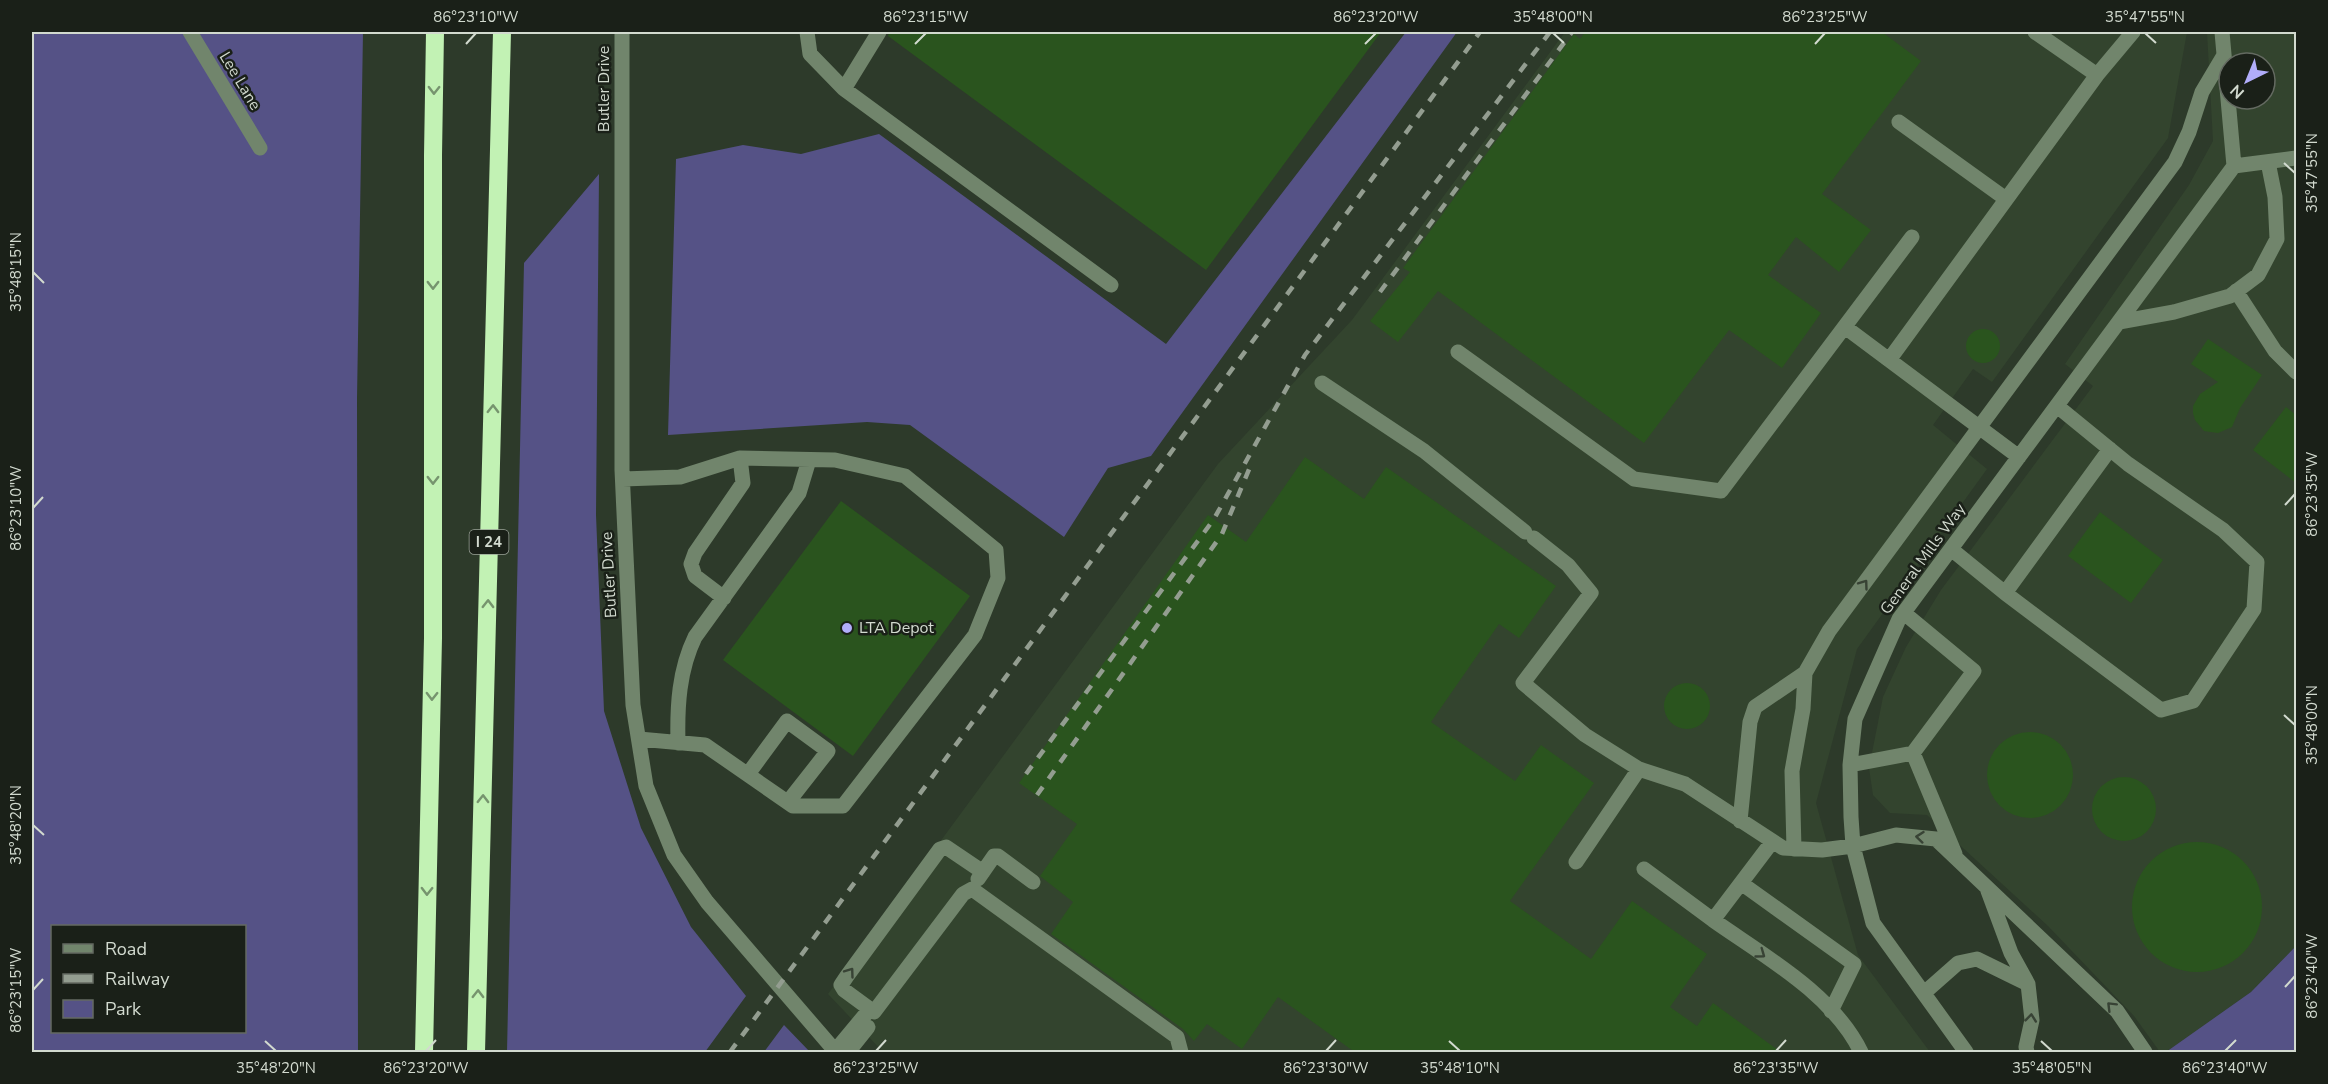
<svg xmlns="http://www.w3.org/2000/svg" width="2328" height="1084" viewBox="0 0 2328 1084" font-family="'Nunito Sans',sans-serif">
<style>
.built{fill:#33442e;fill-rule:evenodd}
.green{fill:#555286;fill-rule:evenodd}
.building{fill:#2a541e}
.lines{fill:none;stroke-linecap:round;stroke-linejoin:round}
.minor{stroke:#71856c;stroke-width:15}
.highway{stroke:#c2f2b4;stroke-width:18}
.rail{stroke:#939d90;stroke-width:4.5;stroke-dasharray:10 10;stroke-linecap:butt}
.oneway{stroke:#76946e}
.oneway2{stroke:#384335}
.ticks{fill:none;stroke:#d2dacf;stroke-width:2}
.poi-dot{fill:#b1adfa;stroke:#1a2018;stroke-width:2}
.labels{text-anchor:middle;dominant-baseline:central;stroke-width:5;stroke-linejoin:round;paint-order:stroke}
.shield{fill:#1a2018;stroke:#9ba298;stroke-width:1.5}
.shield-label{font-size:15px;font-weight:bold;fill:#d2dacf}
.street-label{font-size:16px;fill:#d2dacf;stroke:#1a2018}
.poi-label{font-size:16px;fill:#d2dacf;stroke:#1a2018;text-anchor:start}
.neatline{fill:none;stroke:#d2dacf;stroke-width:2}
.ticks-label{font-size:15px;text-anchor:middle;fill:#d2dacf}
</style>
<rect width="100%" height="100%" fill="#2d3a2a"/>
<path class="built" d="M1565,32H2187L2168,138L1992,382L1973,369L1933,425L1987,469L1857,649L1816,803L1858,955L1930,1052H883L828,994L1218,464L1352,320Z
M2207,32H2296V946L2251,992L2166,1052H2160L2134,1016L2048,926L1927,815L1890,813L1873,795L1869,768L1883,697L1906,647L1941,590L2093,386L2065,364L2189,185L2213,141ZM2229,63H2265V99H2229Z"/>
<path class="green" d="M32,32H363L357,399L358,1052H32ZM52,926H244V1032H52Z
M1406,32H1457L1151,456L1108,468L1064,537L910,425L867,422L668,435L676,159L743,145L801,154L879,134L1166,344Z
M599,174L596,515L604,711L641,828L691,927L746,996L705,1052H507L524,263Z
M2296,946V1052H2166L2251,992Z
M784,1025L810,1052H764Z"/>
<path class="building" d="M889,32H1381L1206,270L888,36Z
M1585,32H1882L1921,61L1822,194L1871,230L1839,272L1796,237L1768,275L1821,313L1782,368L1729,330L1644,443L1438,291L1398,342L1370,321L1410,272L1403,268L1574,34L1580,39Z
M1966 346a17 17 0 1 1 34 0a17 17 0 1 1-34 0Z
M2208,339L2262,375L2240,408L2232,427L2218,433L2204,431L2195,420L2193,413V406L2200,394L2218,382L2191,364Z
M2286,407L2296,415V483L2253,450Z
M1305,457L1364,499L1386,467L1556,586L1519,638L1499,624L1431,722L1515,781L1541,745L1594,783L1510,901L1591,959L1632,901L1707,954L1670,1007L1697,1026L1713,1003L1782,1053H1356L1278,997L1242,1049L1207,1024L1194,1041L1183,1029L1051,934L1073,902L1040,876L1077,824L1019,783L1208,515L1246,542Z
M841,501L970,596L853,756L723,660Z
M2100,512L2163,560L2131,603L2068,556Z
M1664 706a23 23 0 1 1 46 0a23 23 0 1 1-46 0Z
M1987 775a43 43 0 1 1 86 0a43 43 0 1 1-86 0Z
M2092 809a32 32 0 1 1 64 0a32 32 0 1 1-64 0Z
M2132 907a65 65 0 1 1 130 0a65 65 0 1 1-130 0Z"/>
<g class="lines">
<path class="minor" d="M190,32L260,148
M622,32V470L633,705L646,786L674,855L707,902L836,1052
M807,32L810,54L844,89L879,32
M2035,32L2097,75
M2222,32L2234,166
M844,89L1111,285
M1899,122L2006,199
M2234,166L2296,158
M2236,291L2275,351L2296,372
M2119,322L2174,312L2230,296L2258,275L2277,239L2275,197L2268,162
M1845,327L2019,457
M1458,352L1634,479L1721,491L1912,237
M1889,360L2097,75L2133,32
M1322,383L1424,451L1525,532
M623,479L680,477L740,458L835,460L905,476L996,550L998,578L975,635L843,806H793L705,745L639,739
M1534,538L1568,565L1591,593L1523,683L1585,735L1639,769
M1951,549L2005,593L2161,710L2193,701L2254,609L2257,562L2223,530L2128,464L2057,406
M2005,593L2110,449
M724,598L695,576L691,564L695,553L743,483L740,458
M1904,613L1974,671L1913,753
M678,743C677,706 679,670 695,637L799,493L809,460
M1850,765L1913,753L1955,854
M748,774L787,721L828,751L788,802
M1740,821L1750,722L1755,707L1805,673L1829,631L2175,162L2189,132L2202,92L2224,55
M1794,849L1792,771L1803,709L1805,673
M1576,862L1639,769L1685,784L1783,848L1822,850L1853,846L1896,835L1936,839L2117,1011L2145,1052
M1644,869L1713,920L1772,842
M983,872L946,847L940,849L847,976L841,985L844,990L874,1012L963,894L972,889L1177,1037L1181,1052
M978,879L994,856H998L1033,882
M1741,883L1854,964L1831,1011
M1988,891L2011,953L2028,984L2032,1020L2026,1047L2027,1052
M1713,920C1764,956 1833,994 1861,1052
M1924,993L1958,963L1977,959L2028,984
M835,1051L870,1009
M848,1052L868,1027
M1966,1052L1873,923L1853,846L1851,817L1850,765L1855,719L1899,619L2234,166"/>
<path class="highway" d="M424,1052L433,638V155L435,32
M476,1052L502,32"/>
<path class="rail" d="M1380,292L1572,32
M1026,774L1214,519L1305,355L1550,32
M1037,795L1222,534L1250,467
M730,1052L1480,32"/>
</g>
<defs><path id="oneway-chevron" d="M-2-3.5L2.5 0L-2 3.5" fill="none" stroke-width="1.6" stroke-linecap="round" stroke-linejoin="round" transform="scale(1.5)"/></defs>
<g class="oneway">
<use href="#oneway-chevron" transform="translate(434 90) rotate(91)"/>
<use href="#oneway-chevron" transform="translate(433 285) rotate(90)"/>
<use href="#oneway-chevron" transform="translate(493 409) rotate(-89)"/>
<use href="#oneway-chevron" transform="translate(433 480) rotate(90)"/>
<use href="#oneway-chevron" transform="translate(488 604) rotate(-89)"/>
<use href="#oneway-chevron" transform="translate(432 696) rotate(91)"/>
<use href="#oneway-chevron" transform="translate(483 799) rotate(-89)"/>
<use href="#oneway-chevron" transform="translate(427 891) rotate(91)"/>
<use href="#oneway-chevron" transform="translate(478 994) rotate(-89)"/>
</g>
<g class="oneway2">
<use href="#oneway-chevron" transform="translate(1864 584) rotate(-54)"/>
<use href="#oneway-chevron" transform="translate(1920 837) rotate(-174)"/>
<use href="#oneway-chevron" transform="translate(1761 954) rotate(36)"/>
<use href="#oneway-chevron" transform="translate(850 972) rotate(-54)"/>
<use href="#oneway-chevron" transform="translate(2111 1006) rotate(-135)"/>
<use href="#oneway-chevron" transform="translate(2031 1018) rotate(-84)"/>
</g>
<path class="ticks" d="M1553,33L1564,43M2145,33L2156,43M466,44L476,33M915,44L926,33M1365,44L1376,33M1815,44L1825,33M2284,163L2295,173M33,272L44,283M2285,505L2295,494M33,508L43,497M2284,715L2295,725M33,825L44,835M2285,987L2295,976M33,990L43,979M265,1041L276,1051M1449,1041L1460,1051M2041,1041L2052,1051M426,1051L436,1040M876,1051L886,1040M1326,1051L1336,1040M1776,1051L1786,1040M2225,1051L2236,1040"/>
<circle class="poi-dot" cx="847" cy="628" r="6"/>
<g class="labels">
<rect class="shield" x="469.5" y="530" width="39" height="24" rx="4.5"/>
<g class="shield-label">
<text x="489" y="542">I 24</text>
</g>
<g class="street-label">
<text transform="translate(240 81) rotate(59)">Lee Lane</text>
<text transform="translate(604 89) rotate(-90)">Butler Drive</text>
<text transform="translate(1923 559) rotate(-54)">General Mills Way</text>
<text transform="translate(609 575) rotate(-93)">Butler Drive</text>
</g>
<g class="poi-label">
<text x="859" y="628">LTA Depot</text>
</g>
</g>
<rect width="2328" height="1084" fill="none" stroke="#1a2018" stroke-width="66"/>
<rect x="51" y="925" width="195" height="108" fill="#1a2018" stroke="#646a61" stroke-width="1.5"/>
<rect x="63" y="944" width="30" height="9" fill="#71856c" stroke="#646a61" stroke-width="1.5"/>
<text x="105" y="955" font-size="18" fill="#d2dacf">Road</text>
<rect x="63" y="974" width="30" height="9" fill="#939d90" stroke="#646a61" stroke-width="1.5"/>
<text x="105" y="985" font-size="18" fill="#d2dacf">Railway</text>
<rect x="63" y="1000" width="30" height="18" fill="#555286" stroke="#646a61" stroke-width="1.5"/>
<text x="105" y="1015" font-size="18" fill="#d2dacf">Park</text>
<g transform="translate(2247 81) rotate(223)"><circle r="28" fill="#1a2018" stroke="#646a61" stroke-width="1.5"/>
<path d="M0-4.5L10 22L0 15L-10 22Z" fill="#b1adfa"/>
<text y="-9" font-size="16" font-weight="bold" text-anchor="middle" fill="#d2dacf">N</text>
</g>
<rect x="33" y="33" width="2262" height="1018" class="neatline"/>
<g class="ticks-label">
<text x="476" y="22">86°23'10"W</text>
<text x="926" y="22">86°23'15"W</text>
<text x="1376" y="22">86°23'20"W</text>
<text x="1553" y="22">35°48'00"N</text>
<text x="1825" y="22">86°23'25"W</text>
<text x="2145" y="22">35°47'55"N</text>
<text transform="translate(2312 173) rotate(-90)" y="5">35°47'55"N</text>
<text transform="translate(16 272) rotate(-90)" y="5">35°48'15"N</text>
<text transform="translate(2312 494) rotate(-90)" y="5">86°23'35"W</text>
<text transform="translate(16 508) rotate(-90)" y="5">86°23'10"W</text>
<text transform="translate(2312 725) rotate(-90)" y="5">35°48'00"N</text>
<text transform="translate(16 825) rotate(-90)" y="5">35°48'20"N</text>
<text transform="translate(2312 976) rotate(-90)" y="5">86°23'40"W</text>
<text transform="translate(16 990) rotate(-90)" y="5">86°23'15"W</text>
<text x="276" y="1073">35°48'20"N</text>
<text x="426" y="1073">86°23'20"W</text>
<text x="876" y="1073">86°23'25"W</text>
<text x="1326" y="1073">86°23'30"W</text>
<text x="1460" y="1073">35°48'10"N</text>
<text x="1776" y="1073">86°23'35"W</text>
<text x="2052" y="1073">35°48'05"N</text>
<text x="2225" y="1073">86°23'40"W</text>
</g>
</svg>
